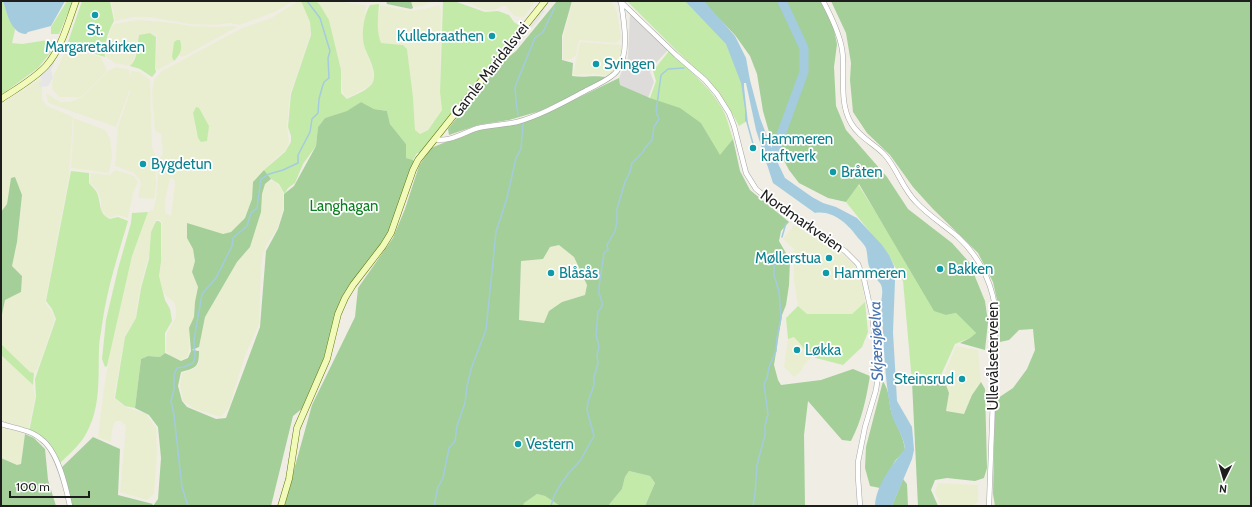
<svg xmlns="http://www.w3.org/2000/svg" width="1252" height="507" viewBox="0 0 1252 507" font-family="Cabin,sans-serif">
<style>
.residential{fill:#dddcdb}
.farmland{fill:#eaeed0;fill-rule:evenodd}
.grass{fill:#c4eaaa}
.forest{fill:#a4cf99;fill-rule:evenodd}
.parking{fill:#e6e6e6}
.water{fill:#a4ccde}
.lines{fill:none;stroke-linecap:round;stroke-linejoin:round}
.stream{stroke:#a4ccde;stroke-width:1.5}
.river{stroke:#a4ccde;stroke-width:9}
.street-casing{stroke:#a5a5a5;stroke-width:5.5}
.secondary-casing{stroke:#617704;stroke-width:7}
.street{stroke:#fff;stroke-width:4.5}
.secondary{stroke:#f1fab8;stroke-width:6}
.culture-dot{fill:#0f9aa8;stroke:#fff;stroke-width:1.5}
.labels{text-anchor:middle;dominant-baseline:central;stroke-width:3.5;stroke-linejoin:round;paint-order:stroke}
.culture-label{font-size:15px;fill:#0d838f;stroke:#fff;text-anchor:start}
.street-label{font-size:15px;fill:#1e1e1e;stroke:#fff}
.park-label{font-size:15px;fill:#0a7f1e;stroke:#fff}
.water-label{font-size:16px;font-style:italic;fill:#4974af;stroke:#fff}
</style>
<rect width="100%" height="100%" fill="#f0ede4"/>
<path class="residential" d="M630,14L668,50L652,67L650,72L654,82L648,98L620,85L619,78L628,57Z"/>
<path class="farmland" d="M111,1H293L277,11L240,25L231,23L215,25L190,24L149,17H134L115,21Z
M298,1H301L310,22V36L290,94L287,127L289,142L285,151L275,159L253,182L252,199L245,218L231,232L223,234L187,238L193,249L195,261L192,272L198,287L195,302L194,317L189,328V351L187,357L181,360L170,356L166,350L167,333L176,317V309L174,302L166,296L163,291L159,276L161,263L162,223L160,220H155L151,232L149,256L140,288L137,305L136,318L125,336L114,398L125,407L146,414L156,428L157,455L154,494L147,500L120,492L126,426L121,421H115L112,430L111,442L98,437L104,388L110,351L132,256L148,212L153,210L156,200L159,159L163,155L161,134L155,131L152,93L154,80L162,71L240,29L271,18ZM193,113L208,135L198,138ZM170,178L174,179L175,184L171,216L165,213V200Z
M316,1H338L352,4L366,5L363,35L364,45L372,67L374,78L370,86L347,98L343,93L342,90L341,70L329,20Z
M411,1H433L423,6L413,7Z
M465,1H535L524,17L514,16L506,6H502L494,10H484Z
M573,1H611L617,12L621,38L616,43L579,40L576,55L571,59L563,60V37Z
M380,5L410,11L424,9L439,5L441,10L440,92L442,109L428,129L420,134L415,130L413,97L407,49L403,45L381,43L378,34L377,21Z
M138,20L173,23L191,26L216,27L230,26L237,27L183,57L179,56L181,45L180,41L172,57L174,61L158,70L155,68L157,36L150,33L139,35L134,59L133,64L130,66L115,63L106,57L105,51L111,28L114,24Z
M580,42L622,45L621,58L614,71L608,76L594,74L573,75Z
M67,47L101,57L107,71L81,97H59L52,89L53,77Z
M116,67L129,70L130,76L131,71L140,72L150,80L152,147L155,154L156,186L154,199L138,198L141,182L134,173L115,166L118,127L130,92V89L116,127L51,104L48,102L46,93L60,102H70L82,97L108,71Z
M42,78V99L47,106L73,117L69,177L45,303L52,312L55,319L38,368L34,373L30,372L1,344V319L5,300L20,292L22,276L12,266L17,242L22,195L11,178L7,204L1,212V104Z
M74,118L105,130L110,138L112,156L109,173L71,168Z
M115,170L134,176L138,182L133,193L128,218L117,215L111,218L106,216L101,209V200L97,190L90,183L91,173L110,175Z
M269,181H274L281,188L283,194V209L277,229L267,244L263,255L261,268L259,324L245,356L229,407L221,417L195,409L183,401L180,385L182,373L194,369L199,363V347L205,317L237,262L250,247L261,212L262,194L265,184Z
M794,225L841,253L855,266L862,282L865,302L852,314H807L798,306L794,280V249L783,239Z
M559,245L574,257L587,285L585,295L562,302L544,323L519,320L521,261L543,259L550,247Z
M794,337L804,343L812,357L804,365L801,371L794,377L784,367L788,339Z
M956,346L978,350L981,382L972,395L964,414L946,411L949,393L943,377Z
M1,355L33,385L35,397L28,431L1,422Z
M1,426L25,434L21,464L17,465L1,458Z
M938,483L978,485V502L971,506H941L935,492Z"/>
<path class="grass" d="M1,1H3L15,30L12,43L22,44L48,40L53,42L51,52L38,68L1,95Z
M67,1H73L59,34H51V27Z
M82,1H110L114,21C108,31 104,45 105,57L67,45Z
M301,1H316L320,5L329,20L341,70V93L347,99C354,95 364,92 370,86C381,75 367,57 364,45C361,33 364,15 370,5L379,4C378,18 376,30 381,43L403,45L407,49L413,97L415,130L420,134L428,130L442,110L440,92L443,2L454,1L485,12L498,11L509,15L514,22L521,27L422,153H417L413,160L406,158V144L390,124L387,111L374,109L361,102L348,111L325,118L318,127L316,146L303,164L295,183L288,188L285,193H284L279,184L271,179L264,170L285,152L291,142V136L288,127L291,94L311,35L310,22Z
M627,1H686C696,10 710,19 718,30C739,58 744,87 747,121L739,126L732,113L714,88Z
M150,33L156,37L155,68L156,72L152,77L140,69L130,66C138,60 137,45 139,35Z
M177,40H180C183,49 180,55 174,61L172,57L174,42Z
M669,51C687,68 707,84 720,105C727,115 729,128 733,139L720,156L701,123L650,98L656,81L653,71Z
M196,107L199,108L209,126L207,141L201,142L198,138L193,113Z
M71,171L89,173V183C91,186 94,188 96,191C102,202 97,213 110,219L118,217L128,221C118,255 107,289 102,325C101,333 99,341 99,349C98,377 101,404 88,430C82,444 68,455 58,465C50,444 49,441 29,432L36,397L35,379L56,319L52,309L46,301Z
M858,184L886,229L946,315L956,313L976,333L970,338L955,344L941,375L912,382L903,281L889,256L846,202Z
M148,212L132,256L107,366L105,367L102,359L106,320L118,269L131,223L132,213Z
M156,221H159L161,223V262L159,276L165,300L170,309L172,321L165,333V353L160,357L148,356L141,359L135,408L125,406L115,398L125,337L136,318L141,288L149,259L151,232Z
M865,302L868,332L862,347L843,365L812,357L794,337L788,339L786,318L798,306L807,314H852Z
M1,344L30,372L34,373L33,385L1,355Z
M629,471L650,476L655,483L645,506H608L622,489L625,477Z
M537,494L545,496L560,506H523V503Z"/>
<path class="forest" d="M386,1H411L413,8L411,9L387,4Z
M557,1H572L562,36V60L573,63L572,76C584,78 592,75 606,77L601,82L540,111L509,120L478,125L449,135L448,129L499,65L516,51Z
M702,1H822L831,16L837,44L834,67L836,106L846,130L887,177L908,209L952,243L969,262L985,301L988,322L985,350L960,343L970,338L976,333L956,313L946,315L934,311L859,184L846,202L828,198L799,183L789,170L769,132L763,111L757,74L750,56L735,35Z
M831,1H1251V506H995L993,494L995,400L1013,388L1027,369L1035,350L1033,329L1019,330L1009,340L1000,342V314L993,282L978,253L933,209L913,187L890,155L867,133L853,112L850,80L851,63L846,33Z
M619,78L620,85L650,98L680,108L701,123L720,155L733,139L740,171L750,190L789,222L781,231L779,241L790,260L789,285L786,305L782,315L774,365L778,380L781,385L821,380L853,369L870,376C866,399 862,420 851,441L842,440L808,401L804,435L805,506H645L655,483L650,476L629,471L625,477L622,489L608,506H560L545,496L537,494L524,503L523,506H284L312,405L355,317L358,288L393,238L405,209L419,166L431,148L478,129L529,120L540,116ZM559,245L574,257L587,285L585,295L562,302L549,311L544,323L519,320L521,261L543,259L550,247Z
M361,102L374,109L387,111L390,124L406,144V158L413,160L418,166L391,233L340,306L322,364L304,407L293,416L271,506H153L158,499L161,458L158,427L149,415L135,408L141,359L148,356L160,357L165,353L181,361L188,358L191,351L189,328L194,317L195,302L198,287L192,272L195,261L193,249L187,238V223L223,234L231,232L245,218L252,199L253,182L264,170L271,179L265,184L262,194L261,212L250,247L237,262L205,317L199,347L192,350L199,351C199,367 196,368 181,372L178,386L182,401L187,407L216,419L226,418L260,327L266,251L278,229L284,210V194L294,186L316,146L318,127L325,118L347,111Z
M15,177L22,195L17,242L12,266L22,276L21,292L5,300L1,319V212L7,204L11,178Z
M941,375L943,377L949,393L946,411L964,414L972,395L981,382L985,389L987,468L984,478L975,481L947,478L935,480L931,490L938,506H918L912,382Z
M883,381C891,394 888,402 892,414C896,426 904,437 905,450L895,461L880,488L870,486L865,468L866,447Z
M25,434L34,438L45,449L48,480L56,506H1V458L17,465L21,464Z
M93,437L120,449L118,495L153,504L151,506H70L60,469Z
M903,479L907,484L908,506H892Z"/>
<path class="parking" d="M542,8L545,11L532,28L528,26Z
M521,35L524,37L519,45L509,55L506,54Z
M54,61V64L51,70L53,78L51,81L48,86L40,87L39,84L42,80L40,76Z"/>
<path class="water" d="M3,1H65L51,26L28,32L26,34C11,34 7,13 3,1Z
M685,1H704L735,36L746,58L750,80L760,118L775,157L785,178L812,197L823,203L836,207L857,218L882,245L889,255L894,266L895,281L893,332L897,401L912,427L914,450L912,459L892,506H875C876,485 892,465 905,449C904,436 894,425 891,412C884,376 884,339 881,303C885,279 879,287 870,269C867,263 868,255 866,248C864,244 861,241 858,238C848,224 833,210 815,213L773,183L756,130L746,83H744V87L748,123L745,121V110L741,83L726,44Z"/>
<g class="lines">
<path class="stream" d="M518,115L516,101L515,87L535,38L543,32L554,9V7
M747,122L755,151
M782,237L786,223
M188,506L182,487L174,415L171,401L174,389V375L177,368L184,367L193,363L195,358L194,340L202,294L216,278L232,246L233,238L247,226L251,213L257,208L261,179L269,174L283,170L298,163V155L310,132L312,119L318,113L319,99L322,88L324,82L329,78L328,58L330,51L320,18L307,1
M434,506L438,487L443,478L449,448L455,441L457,426L465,403L467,386L472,366L486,330L496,232L507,198L516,158L521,149L523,124
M551,506L554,496L559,487L568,474L580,461L594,436L587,410L588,402L594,385V377L598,363L597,355L599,347L596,335L598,312L602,306V302L599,293V287L604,253L608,250L607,245L615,231L617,221V209L625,182L630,172L632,163L643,152L645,148L652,140L654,127L659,119L656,112L661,75L668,69L684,68
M753,506L755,494L757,465L765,435V426L768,414L764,384L767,378L769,367L776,351L777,337L781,318L779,291L774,275V264"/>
<path class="river" d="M771,162L804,72V48L782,1"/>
<defs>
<path id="street" d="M620,1L676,55L705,80L717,94L729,113L734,126L746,173L756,189L779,208L845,251L858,264L864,279L872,315L878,362V376L876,390L865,427L858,462V477L860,506
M823,1C831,16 839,32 842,49C846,73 838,101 851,123C859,137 873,143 884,154C897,168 902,188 916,202C928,215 944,225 958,237C981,258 995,288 996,319L989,506
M435,139C449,143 464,132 478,128C491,125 504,125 517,122C542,115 566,101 589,89C598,84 611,79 617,71C630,53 624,22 621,2
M1,424C14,428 31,430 41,439C58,451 66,487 70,506"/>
<path id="secondary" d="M1,99C16,89 34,79 46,66C62,48 68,22 76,1
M281,506L289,479L297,428L327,359L338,314L345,298L353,285L383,246L391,233L413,170L418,160L545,1"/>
</defs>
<use href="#street" class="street-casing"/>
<use href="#secondary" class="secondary-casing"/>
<use href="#street" class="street"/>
<use href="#secondary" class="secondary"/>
</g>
<g class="culture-dot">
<circle cx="95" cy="15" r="4"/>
<circle cx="492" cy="36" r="4"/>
<circle cx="596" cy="64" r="4"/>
<circle cx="753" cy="148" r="4"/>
<circle cx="143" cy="164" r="4"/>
<circle cx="833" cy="172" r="4"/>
<circle cx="829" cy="258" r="4"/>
<circle cx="940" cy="269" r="4"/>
<circle cx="551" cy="273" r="4"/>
<circle cx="826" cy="273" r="4"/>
<circle cx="797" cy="350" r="4"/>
<circle cx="962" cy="379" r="4"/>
<circle cx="518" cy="444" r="4"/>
</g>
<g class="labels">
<g class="culture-label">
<text x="95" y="30" text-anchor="middle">St.<tspan x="95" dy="17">Margaretakirken</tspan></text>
<text x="484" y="36" text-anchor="end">Kullebraathen</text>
<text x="604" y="64">Svingen</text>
<text x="761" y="139">Hammeren<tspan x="761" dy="17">kraftverk</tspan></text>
<text x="151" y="164">Bygdetun</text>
<text x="841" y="172">Bråten</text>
<text x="821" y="258" text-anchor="end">Møllerstua</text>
<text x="948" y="269">Bakken</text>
<text x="559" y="273">Blåsås</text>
<text x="834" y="273">Hammeren</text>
<text x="805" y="350">Løkka</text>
<text x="954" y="379" text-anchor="end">Steinsrud</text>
<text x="526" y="444">Vestern</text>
</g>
<g class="street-label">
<text transform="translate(490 70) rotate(-52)">Gamle Maridalsvei</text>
<text transform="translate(802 221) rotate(35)">Nordmarkveien</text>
<text transform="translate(993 356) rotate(-90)">Ullevålseterveien</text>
</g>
<g class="park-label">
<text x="344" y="206">Langhagan</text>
</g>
<g class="water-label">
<text transform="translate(876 341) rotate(-92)">Skjærsjøelva</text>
</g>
</g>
<rect width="1252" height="507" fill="none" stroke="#1e1e1e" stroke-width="4"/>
<g transform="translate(1224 479) rotate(185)" stroke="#ffffff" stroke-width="3" paint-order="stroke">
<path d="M0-3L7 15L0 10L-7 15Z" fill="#1e1e1e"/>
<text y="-6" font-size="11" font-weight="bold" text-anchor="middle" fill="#1e1e1e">N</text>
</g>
<path d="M10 491v6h79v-6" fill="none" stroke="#1e1e1e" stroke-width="2"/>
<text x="16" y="491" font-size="12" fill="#1e1e1e" stroke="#ffffff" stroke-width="3" paint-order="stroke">100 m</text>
</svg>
